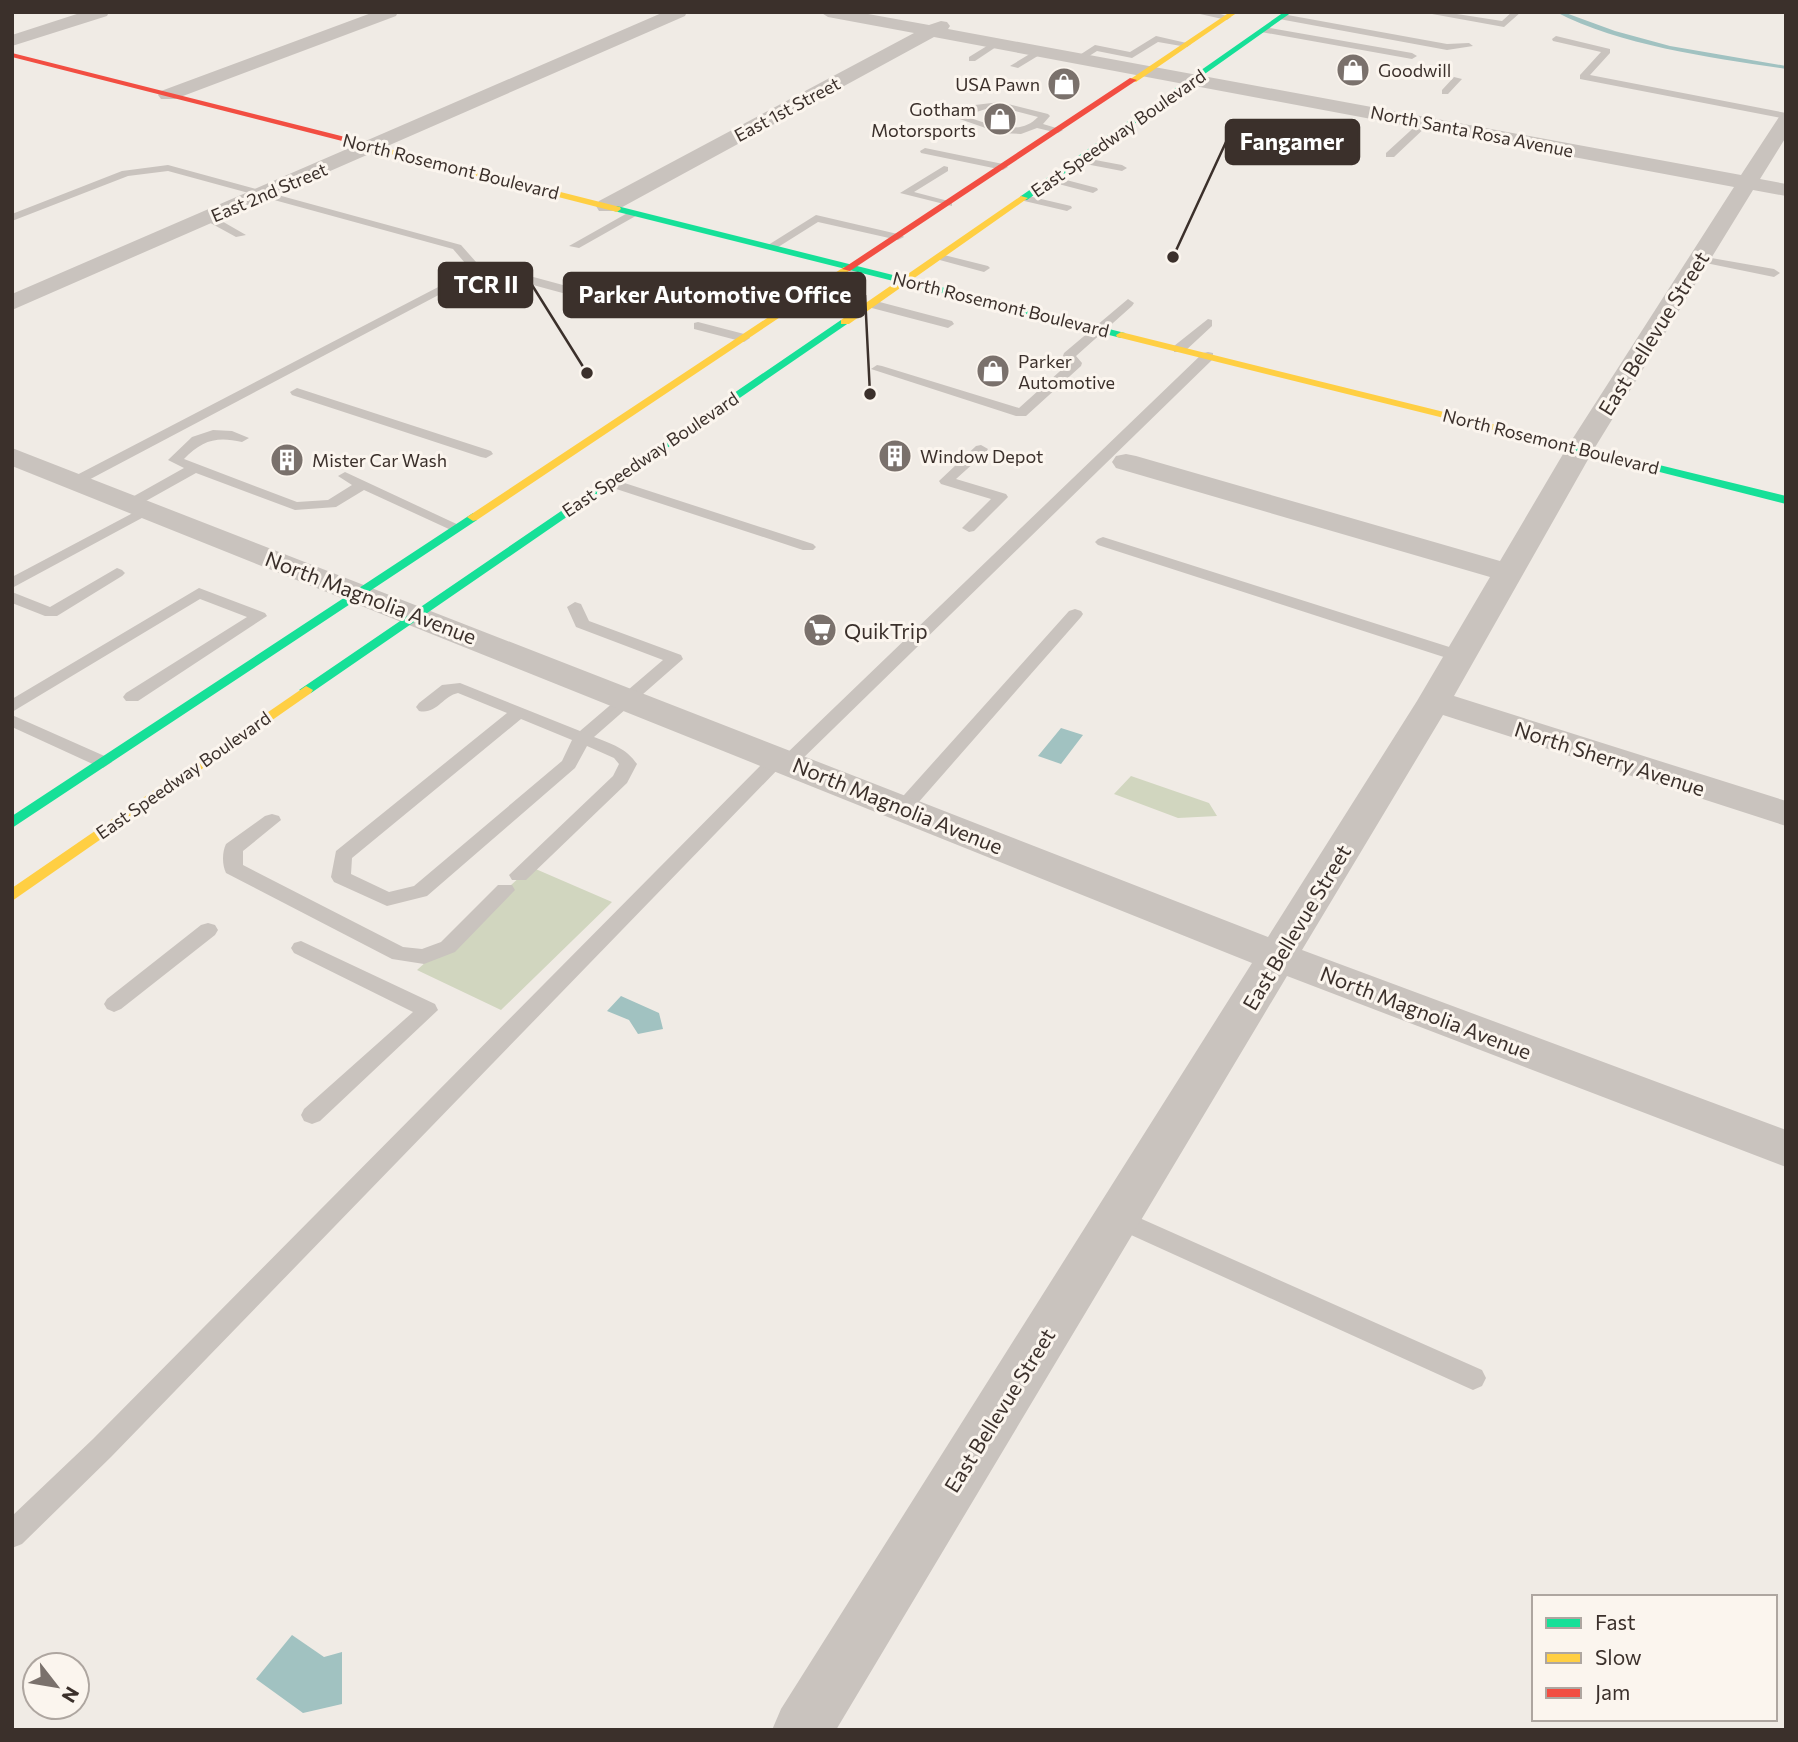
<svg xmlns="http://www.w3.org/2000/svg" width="1798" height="1742" viewBox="0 0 1798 1742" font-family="Commissioner,sans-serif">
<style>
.green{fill:#d1d6bf}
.water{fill:#a1c2c1}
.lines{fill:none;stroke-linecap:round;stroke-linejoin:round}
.stream{fill:#a1c2c1;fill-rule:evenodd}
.lane{fill:#c9c3be;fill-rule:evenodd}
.street{fill:#c9c3be;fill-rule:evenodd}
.fast{fill:#16e098;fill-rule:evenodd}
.slow{fill:#ffcf43;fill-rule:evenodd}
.jam{fill:#f24e42;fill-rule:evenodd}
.labels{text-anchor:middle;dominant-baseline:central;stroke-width:6;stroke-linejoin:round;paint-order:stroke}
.far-poi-label{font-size:18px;fill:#3b302b;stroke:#fbf5ee;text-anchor:start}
.far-street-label{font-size:18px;fill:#3b302b;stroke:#fbf5ee}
.street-label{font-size:21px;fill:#3b302b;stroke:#fbf5ee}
.poi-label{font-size:21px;fill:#3b302b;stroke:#fbf5ee;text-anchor:start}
.leader{fill:none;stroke:#3b302b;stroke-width:2.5}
.callout-dot{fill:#3b302b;stroke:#fbf5ee;stroke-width:2.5}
.callout{fill:#3b302b;stroke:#3b302b;stroke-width:2.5}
.callout-label{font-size:23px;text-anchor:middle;font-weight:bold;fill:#fff}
</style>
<rect width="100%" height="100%" fill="#f0ebe5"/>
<path class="green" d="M1131,776L1209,803L1217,816L1178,818L1114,794Z
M531,867L612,902L501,1010L417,970Z"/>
<path class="water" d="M1061,728L1083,735L1061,764L1038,756Z
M621,996L659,1013L663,1029L638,1034L629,1020L607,1011Z
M292,1635L324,1657L342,1652V1704L303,1713L256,1679Z"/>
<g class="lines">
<path class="stream" d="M1556,12H1563L1615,31L1670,46L1786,66V69C1714,58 1621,46 1556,12Z"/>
<path class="lane" d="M1191,12H1213L1231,17L1227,20Z
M1421,12H1444L1502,21L1512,12H1521L1504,27Z
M1282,14L1447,44L1469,43L1473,46L1447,50L1279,19Z
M1264,27L1412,53L1417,56L1412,59L1261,32L1260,30Z
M1156,36L1191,44L1187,47L1158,42L1132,58L1097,51L1083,60L1075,58L1095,45L1130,52Z
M1556,36L1610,49V53L1590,75L1786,113V119L1580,79V75L1601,52L1553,41L1552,39Z
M995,41L1002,43L975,61H969V57Z
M1038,49L1046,51L1018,68L1010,66Z
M1454,77L1462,79L1448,94H1442V90Z
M1000,102L1048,114L1050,116L1043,124L1063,130L1058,133L1037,128L1021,134L1000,133L951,116L975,105ZM989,108L1011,110L1038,117C1018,138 988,123 964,116Z
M1421,121L1430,123L1394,157H1386V153Z
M925,148L1003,164L1008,167L1003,170L921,153L920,151Z
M1079,157L1122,165L1127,168L1122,171L1075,162L1074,160Z
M168,165L461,245L484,271L81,484H71L69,481L71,478L471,270L453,249L168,171L128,176L12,221V214L122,171Z
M944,166L948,167V171L914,192L952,202V206L900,193Z
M1051,176L1097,188L1098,190L1093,193L1047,181L1046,179Z
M1024,195L1071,206L1072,208L1067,211L1020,200V196Z
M631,211L641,213L579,248L569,246Z
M816,215L902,235L904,237L898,240L818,222L775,249L765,247Z
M205,216H213L246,235L236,237L205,220Z
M940,254L988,266L990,268L984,272L936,259V255Z
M1700,256L1774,269L1780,273L1774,277L1696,261L1694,259Z
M515,272L596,294L598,297L592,301L511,279L509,276Z
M738,296L789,309L791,312L785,316L734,303V297Z
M1128,299L1134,303L1132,306L1076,356L1082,363L1081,366L1026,416H1016L871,369L877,365L882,366L1019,408L1069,363L1063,356L1064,353Z
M872,300L952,321L954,324L948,328L868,307L866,304Z
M1208,319L1212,320V326L1184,352H1174V346Z
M698,322L748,335L750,338L744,342L694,329V323Z
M1208,352L1213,353V359L795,766L789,768L782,765L111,1457L22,1544L12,1548V1516L93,1439L772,754L778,752L785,755L1203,353Z
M297,388L491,451L493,454L486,458L481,457L292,395L290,392Z
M213,430L232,431L249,438L242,442C217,436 202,440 184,459L297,502L328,500L352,485L338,476L345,472L463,527L456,531L451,530L364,490L336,507L295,510L196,473L137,506H127L125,503L127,500L184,468L168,460L192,437Z
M981,445L988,449L986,452L956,479L1006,494L1008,497L974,531L969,532L962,528L991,499L941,484L939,481L976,446Z
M609,478L813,544L816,547L813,550H803L604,485L602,482Z
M148,505L153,506L155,509L153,512L12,588V577Z
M1103,537L1465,652L1467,656L1465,660H1453L1098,545L1095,542L1098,539Z
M117,568L122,570L125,573L122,576L57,616H45L12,603V592L50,607Z
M199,588L265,613L267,616L138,701H126L123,697L126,693L247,617L200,599L12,712V699Z
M575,602L581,604L589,621L681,655L683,659L594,737C612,744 626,748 637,764L627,783L526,880H512L509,875L613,776L619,764L614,758L587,746L575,768L427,896L387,906L334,882L331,877L336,851L507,713L458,693C443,696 436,715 419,711L416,707L419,703L442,685L460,683L580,731L663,660L576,627L567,607ZM521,719L572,740L562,761L414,886L389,892L351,874L352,858Z
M1075,609L1081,611L1083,614L1081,617L910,812H896L894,808L896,804L1069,611Z
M12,715L109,758L112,762L103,768L97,766L12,727Z
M272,814L279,816L281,820L243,851V865L403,947L422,949L441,942L498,885H512L515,890L455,952L424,964L392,959L226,873C222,865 222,852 226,844L265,816Z
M208,923L215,925L218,930L215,935L121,1009L114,1012L107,1009L104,1004L107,999L201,925Z
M301,941L435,1004L438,1010L320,1121L312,1124L304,1121L301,1115L304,1109L413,1012L294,953L291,948L294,943Z
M1117,1208L1482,1370L1486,1378L1482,1386L1473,1390L1464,1386L1109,1225L1105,1218L1109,1211Z"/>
<path class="street" d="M83,12H109L107,16L12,46V35Z
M374,12H398L396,16L175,99H161L158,95L161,91Z
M664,12H687L685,16L12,310V294Z
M820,12H857L929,25L941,21L947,22L950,26L948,29L1741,175L1779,117L1786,115V137L1760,179L1786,184V196L1753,190L1594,449L1454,696L1786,801V826L1443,715L1302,950L1786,1130V1167L1287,976L836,1730H772L781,1709L1252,963L12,466V448L1268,937L1417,701L1490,577L1116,468L1112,462L1116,456L1126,454L1136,456L1500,561L1566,449L1734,187L934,37L615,211H599L596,206L599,201L914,33L828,17Z"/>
<path class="fast" d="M1284,12H1292L1027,200H1021V196Z
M617,206L1125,333L1126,335L1121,338L614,211V207Z
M841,320L850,322L311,693L306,694L299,690Z
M1557,440L1786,496V504L1553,445L1551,443Z
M473,513L477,514V520L12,828V816Z"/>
<path class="slow" d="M1230,12H1238L1136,82L1129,80Z
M346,138L620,207L621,209L617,212L343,142L342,140Z
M1021,196L1028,198L849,324H841V320Z
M844,267L852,269L477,520L473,521L467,517Z
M1121,332L1561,441L1563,443L1557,446L1117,337L1116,335Z
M306,686L313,690L311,693L12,901V888Z"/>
<path class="jam" d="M12,53L349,138L350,140L346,142L12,57Z
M1130,78L1137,80L850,271L842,269Z"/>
</g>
<defs>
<symbol id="shop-disc" viewBox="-11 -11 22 22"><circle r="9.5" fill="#7a716c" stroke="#fbf5ee"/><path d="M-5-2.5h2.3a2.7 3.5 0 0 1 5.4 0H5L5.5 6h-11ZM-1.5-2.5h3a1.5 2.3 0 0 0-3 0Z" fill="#fff"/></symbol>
<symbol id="building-disc" viewBox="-11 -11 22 22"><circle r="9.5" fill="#7a716c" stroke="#fbf5ee"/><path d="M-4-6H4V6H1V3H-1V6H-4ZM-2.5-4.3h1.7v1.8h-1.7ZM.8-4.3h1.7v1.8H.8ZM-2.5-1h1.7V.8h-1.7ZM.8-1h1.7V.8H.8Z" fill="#fff"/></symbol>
<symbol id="supermarket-disc" viewBox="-11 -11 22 22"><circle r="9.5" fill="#7a716c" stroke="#fbf5ee"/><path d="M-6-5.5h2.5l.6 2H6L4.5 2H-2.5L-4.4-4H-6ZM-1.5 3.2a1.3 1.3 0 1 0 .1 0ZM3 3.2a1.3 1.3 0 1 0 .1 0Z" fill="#fff"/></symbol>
</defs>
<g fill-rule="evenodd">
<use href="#shop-disc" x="1334" y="51" width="38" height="38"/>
<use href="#shop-disc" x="1045" y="65" width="38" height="38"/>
<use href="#shop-disc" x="981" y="100" width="38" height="38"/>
<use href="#shop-disc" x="974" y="352" width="38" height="38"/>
<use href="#building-disc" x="876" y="437" width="38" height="38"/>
<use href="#building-disc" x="268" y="441" width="38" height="38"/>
<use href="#supermarket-disc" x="801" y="611" width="38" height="38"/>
</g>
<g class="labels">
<g class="far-poi-label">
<text x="1378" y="70">Goodwill</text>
<text x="1040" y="84" text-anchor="end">USA Pawn</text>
<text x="976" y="109" text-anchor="end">Gotham<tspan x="976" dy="21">Motorsports</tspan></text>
<text x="1018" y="361">Parker<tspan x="1018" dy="21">Automotive</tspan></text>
<text x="920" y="456">Window Depot</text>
<text x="312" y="460">Mister Car Wash</text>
</g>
<g class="far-street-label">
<text transform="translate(787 109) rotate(-28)">East 1st Street</text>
<text transform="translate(1472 131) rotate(11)">North Santa Rosa Avenue</text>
<text transform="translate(1118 133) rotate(-35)">East Speedway Boulevard</text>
<text transform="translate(451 166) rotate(14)">North Rosemont Boulevard</text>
<text transform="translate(269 192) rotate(-23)">East 2nd Street</text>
<text transform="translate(1001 304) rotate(14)">North Rosemont Boulevard</text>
<text transform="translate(1551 441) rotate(14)">North Rosemont Boulevard</text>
<text transform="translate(650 454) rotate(-34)">East Speedway Boulevard</text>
<text transform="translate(183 775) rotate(-35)">East Speedway Boulevard</text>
</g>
<g class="street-label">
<text transform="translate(1653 333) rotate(-58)">East Bellevue Street</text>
<text transform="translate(371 597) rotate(21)">North Magnolia Avenue</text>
<text transform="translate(1610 758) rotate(18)">North Sherry Avenue</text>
<text transform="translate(898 805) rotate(22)">North Magnolia Avenue</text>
<text transform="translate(1296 927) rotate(-59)">East Bellevue Street</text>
<text transform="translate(1426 1012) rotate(21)">North Magnolia Avenue</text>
<text transform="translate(999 1410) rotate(-58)">East Bellevue Street</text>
</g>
<g class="poi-label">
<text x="844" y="630">QuikTrip</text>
</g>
</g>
<path class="leader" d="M1173 257L1226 142M587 373L532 285M870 394L865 295"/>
<g class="callout-dot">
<circle cx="1173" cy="257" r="7"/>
<circle cx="587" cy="373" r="7"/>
<circle cx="870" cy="394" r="7"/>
</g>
<g class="callout">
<rect x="1226" y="120" width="133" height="44" rx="7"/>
<rect x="439" y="263" width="93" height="44" rx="7"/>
<rect x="564" y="273" width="301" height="44" rx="7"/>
</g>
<g class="callout-label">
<text x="1292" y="150">Fangamer</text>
<text x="486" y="293">TCR II</text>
<text x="715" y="303">Parker Automotive Office</text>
</g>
<rect width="1798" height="1742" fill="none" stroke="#3b302b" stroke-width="28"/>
<rect x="1532" y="1595" width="245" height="126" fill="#fbf5ee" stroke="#aea6a0" stroke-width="2"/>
<rect x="1546" y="1618" width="35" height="10" fill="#16e098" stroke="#aea6a0" stroke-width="2"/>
<text x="1595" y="1630" font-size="21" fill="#3b302b">Fast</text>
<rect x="1546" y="1653" width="35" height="10" fill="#ffcf43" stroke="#aea6a0" stroke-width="2"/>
<text x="1595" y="1665" font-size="21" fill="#3b302b">Slow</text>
<rect x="1546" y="1688" width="35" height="10" fill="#f24e42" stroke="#aea6a0" stroke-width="2"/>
<text x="1595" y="1700" font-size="21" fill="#3b302b">Jam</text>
<g transform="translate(56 1686) rotate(121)"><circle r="33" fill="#fbf5ee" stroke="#aea6a0" stroke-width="2"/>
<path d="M0-5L12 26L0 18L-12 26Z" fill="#7a716c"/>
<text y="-10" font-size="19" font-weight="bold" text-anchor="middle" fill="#3b302b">N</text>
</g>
</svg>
